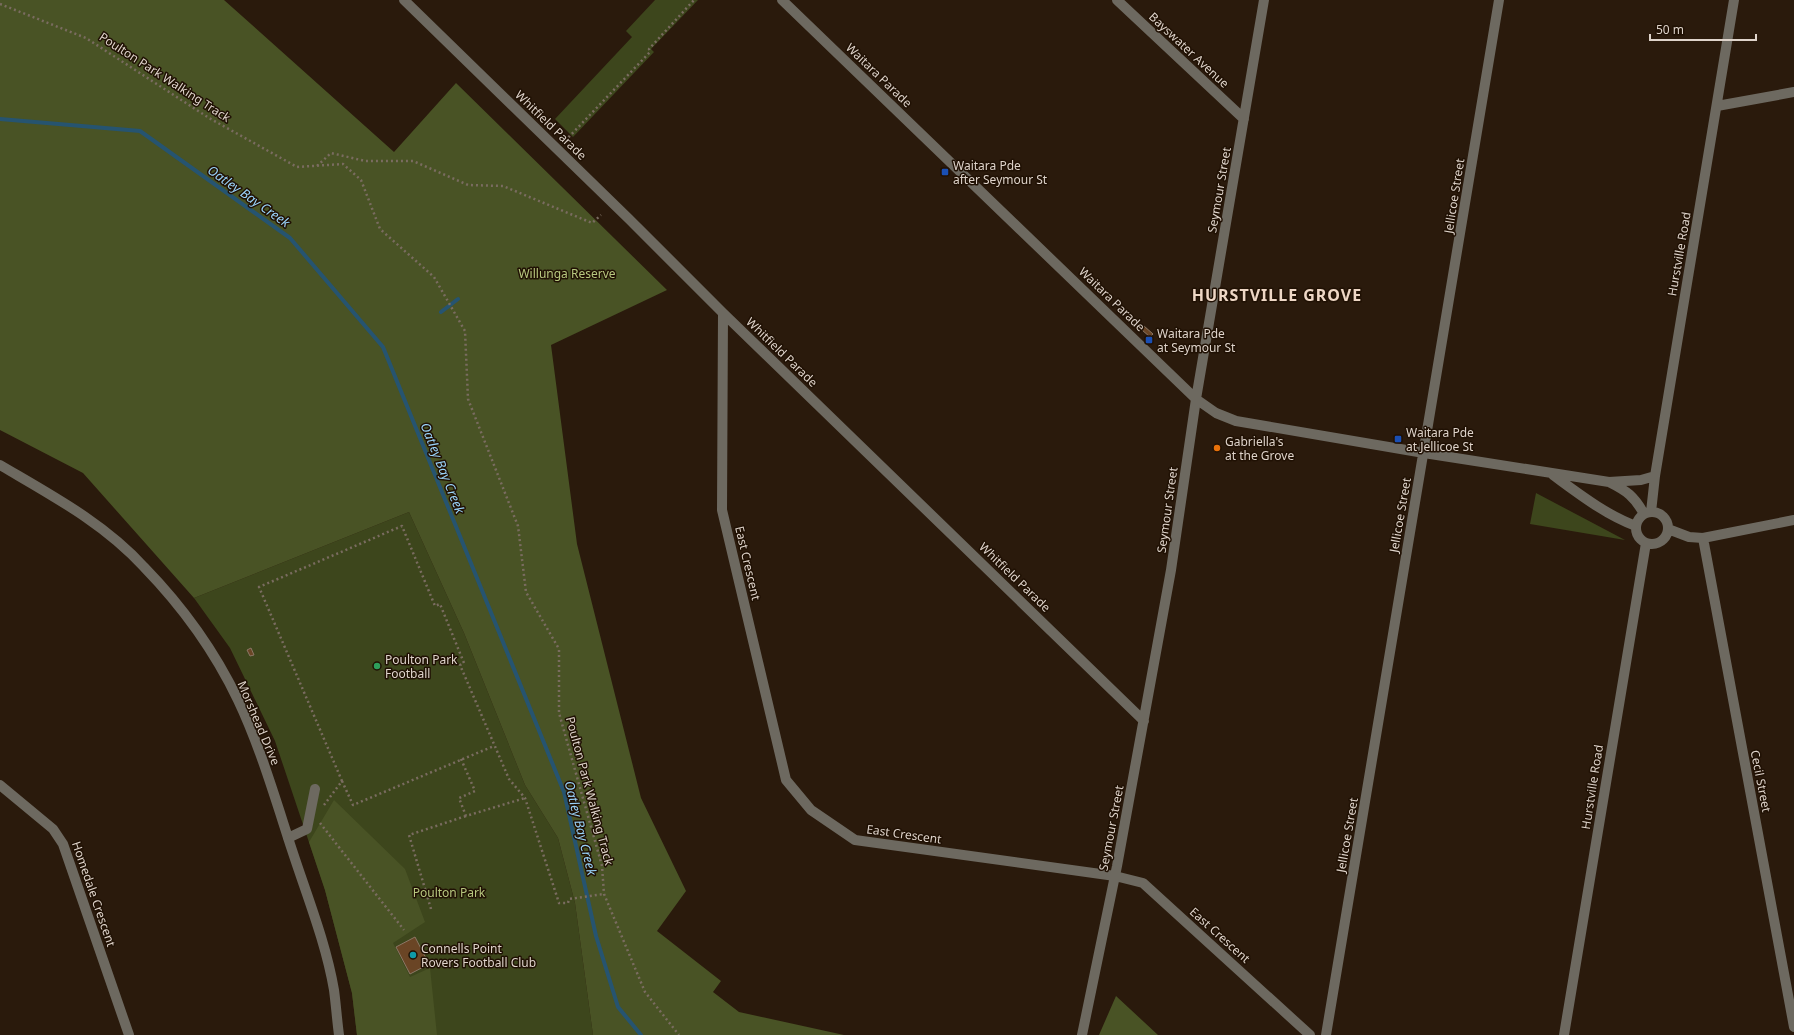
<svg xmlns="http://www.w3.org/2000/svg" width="1794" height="1035" viewBox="0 0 1794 1035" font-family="'Noto Sans',sans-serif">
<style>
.green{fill:#3d461c}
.forest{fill:#495325}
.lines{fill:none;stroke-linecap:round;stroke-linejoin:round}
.stream{stroke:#265470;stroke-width:4}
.building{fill:#6a4525;stroke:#8b7766}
.path{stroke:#7a6c60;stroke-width:2.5;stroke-dasharray:2 3;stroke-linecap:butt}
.minor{stroke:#6d6960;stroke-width:10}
.transit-dot{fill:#1a4fb4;stroke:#201104;stroke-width:1.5}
.food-dot{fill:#e8710a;stroke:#201104;stroke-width:1.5}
.leisure-dot{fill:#2e9e5b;stroke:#201104;stroke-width:1.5}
.culture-dot{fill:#0f9aa8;stroke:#201104;stroke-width:1.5}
.labels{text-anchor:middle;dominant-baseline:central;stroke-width:3;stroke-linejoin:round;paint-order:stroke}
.street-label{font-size:12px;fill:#dfd4cb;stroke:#201104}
.poi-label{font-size:12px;fill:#dfd4cb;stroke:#201104;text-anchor:start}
.park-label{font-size:12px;fill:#b7c87f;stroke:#201104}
.water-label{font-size:13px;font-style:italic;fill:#99d2f8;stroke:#201104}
.district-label{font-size:16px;font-weight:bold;letter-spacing:1px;fill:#eed7c5;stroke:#201104}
</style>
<rect width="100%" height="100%" fill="#2a1a0c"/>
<path class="green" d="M655,0H698L651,49L654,52L573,137L555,119L632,37L626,31Z
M1536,493L1625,540L1530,524Z
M409,512L464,633L525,785L558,838L575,903L593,1035H357L352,993L325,890L275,741L230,648L194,598Z"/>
<path class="forest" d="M0,0H224L394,152L456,83L667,290L551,345L577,544L641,798L686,891L657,931L721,981L713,992L739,1012L844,1035H593L575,903L558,838L525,785L464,633L409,512L194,598L83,473L0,430Z
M334,800L405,869L425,922L393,943L410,977L430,968L437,1035H357L352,993L325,890L309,842Z
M1116,996L1158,1035H1099Z"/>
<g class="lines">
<path class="stream" d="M0,119L140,131L290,238L383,347L564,792L596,936L618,1007L641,1035
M441,312L458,299"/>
</g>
<path class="building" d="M1144,326L1153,334L1150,337L1142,330Z
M251,648L254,655L250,656L247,650Z
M415,937L429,964L410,974L396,947Z"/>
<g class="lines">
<path class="path" d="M0,4L86,38L209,118L297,167L343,164L361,180L380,229L434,277L465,331L468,399L518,526L526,592L559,649V713L602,866L604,894L645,992L679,1035
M565,141L650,52L649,49L694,0
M317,166L331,153L365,161H413L468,185L503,186L592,223L601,215
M461,759L475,791L459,798L466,816L525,798
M342,781L353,805L494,746
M324,805L342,781L259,587L402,526L435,606L440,604L464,663L460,665L509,779L525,798L559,903H568L569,899L604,894
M320,823L404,930
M431,909L409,835L466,816"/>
<path class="minor" d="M404,0L629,219L723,313L1144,721
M782,0L1196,399L1216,413L1236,421L1424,453L1609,482C1627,491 1634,496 1644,514
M1117,0L1244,119
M1717,106L1794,92
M723,313L722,510L786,780L811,810L855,840L1115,876L1143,883L1310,1035
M0,465C51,495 104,523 144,567C181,605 215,652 238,700C260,746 276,801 292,850C307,896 326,943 334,990C336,1005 337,1020 339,1035
M1553,475C1579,494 1606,515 1636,526
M1609,482L1641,480L1655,476
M1651,512L1655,476L1734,0
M1636 528a16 16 0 1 1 32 0a16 16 0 1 1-32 0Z
M1668,529L1689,537L1703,538L1794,520
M1703,538L1794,1027
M0,785L53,829L63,844L129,1035
M288,838L307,829L315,789
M1082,1035L1117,866L1171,570L1196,399L1264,0
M1326,1035L1499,0
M1564,1035L1646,543"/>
</g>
<g class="transit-dot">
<rect x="941" y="168" width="8" height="8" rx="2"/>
<rect x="1145" y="336" width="8" height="8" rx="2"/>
<rect x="1394" y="435" width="8" height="8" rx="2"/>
</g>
<circle class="food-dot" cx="1217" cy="448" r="4"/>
<circle class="leisure-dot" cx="377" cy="666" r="4"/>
<circle class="culture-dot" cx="413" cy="955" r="4"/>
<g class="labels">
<g class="street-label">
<text transform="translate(1189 50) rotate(43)">Bayswater Avenue</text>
<text transform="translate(879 75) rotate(44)">Waitara Parade</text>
<text transform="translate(165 77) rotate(33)">Poulton Park Walking Track</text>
<text transform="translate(551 125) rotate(44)">Whitfield Parade</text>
<text transform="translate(1219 190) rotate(-80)">Seymour Street</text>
<text transform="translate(1454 196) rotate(-81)">Jellicoe Street</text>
<text transform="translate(1679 254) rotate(-80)">Hurstville Road</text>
<text transform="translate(1112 299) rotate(44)">Waitara Parade</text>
<text transform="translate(782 352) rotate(44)">Whitfield Parade</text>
<text transform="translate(1167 510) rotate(-82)">Seymour Street</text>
<text transform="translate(1400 515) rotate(-80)">Jellicoe Street</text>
<text transform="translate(748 563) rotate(77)">East Crescent</text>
<text transform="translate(1015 577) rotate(44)">Whitfield Parade</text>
<text transform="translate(259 723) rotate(67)">Morshead Drive</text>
<text transform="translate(1761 781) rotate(79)">Cecil Street</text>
<text transform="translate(1592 787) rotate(-81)">Hurstville Road</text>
<text transform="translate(590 791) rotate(75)">Poulton Park Walking Track</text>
<text transform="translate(1111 828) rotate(-79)">Seymour Street</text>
<text transform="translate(904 834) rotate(8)">East Crescent</text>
<text transform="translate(1347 835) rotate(-80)">Jellicoe Street</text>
<text transform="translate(94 894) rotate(71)">Homedale Crescent</text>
<text transform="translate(1220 935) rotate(42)">East Crescent</text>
</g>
<g class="poi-label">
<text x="953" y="165">Waitara Pde<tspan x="953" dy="14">after Seymour St</tspan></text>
<text x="1157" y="333">Waitara Pde<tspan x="1157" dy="14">at Seymour St</tspan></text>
<text x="1406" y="432">Waitara Pde<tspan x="1406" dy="14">at Jellicoe St</tspan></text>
<text x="1225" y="441">Gabriella's<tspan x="1225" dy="14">at the Grove</tspan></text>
<text x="385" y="659">Poulton Park<tspan x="385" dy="14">Football</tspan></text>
<text x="421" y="948">Connells Point<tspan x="421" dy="14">Rovers Football Club</tspan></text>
</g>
<g class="park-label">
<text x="567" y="273">Willunga Reserve</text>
<text x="449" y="892">Poulton Park</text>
</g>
<g class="water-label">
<text transform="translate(249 196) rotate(35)">Oatley Bay Creek</text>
<text transform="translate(443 468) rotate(68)">Oatley Bay Creek</text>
<text transform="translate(581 828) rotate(76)">Oatley Bay Creek</text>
</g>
<g class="district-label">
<text x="1277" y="295">HURSTVILLE GROVE</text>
</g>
</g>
<path d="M1650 34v6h106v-6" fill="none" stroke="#dfd4cb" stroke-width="2"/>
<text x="1656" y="34" font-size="12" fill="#dfd4cb" stroke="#201104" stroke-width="3" paint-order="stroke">50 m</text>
</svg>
